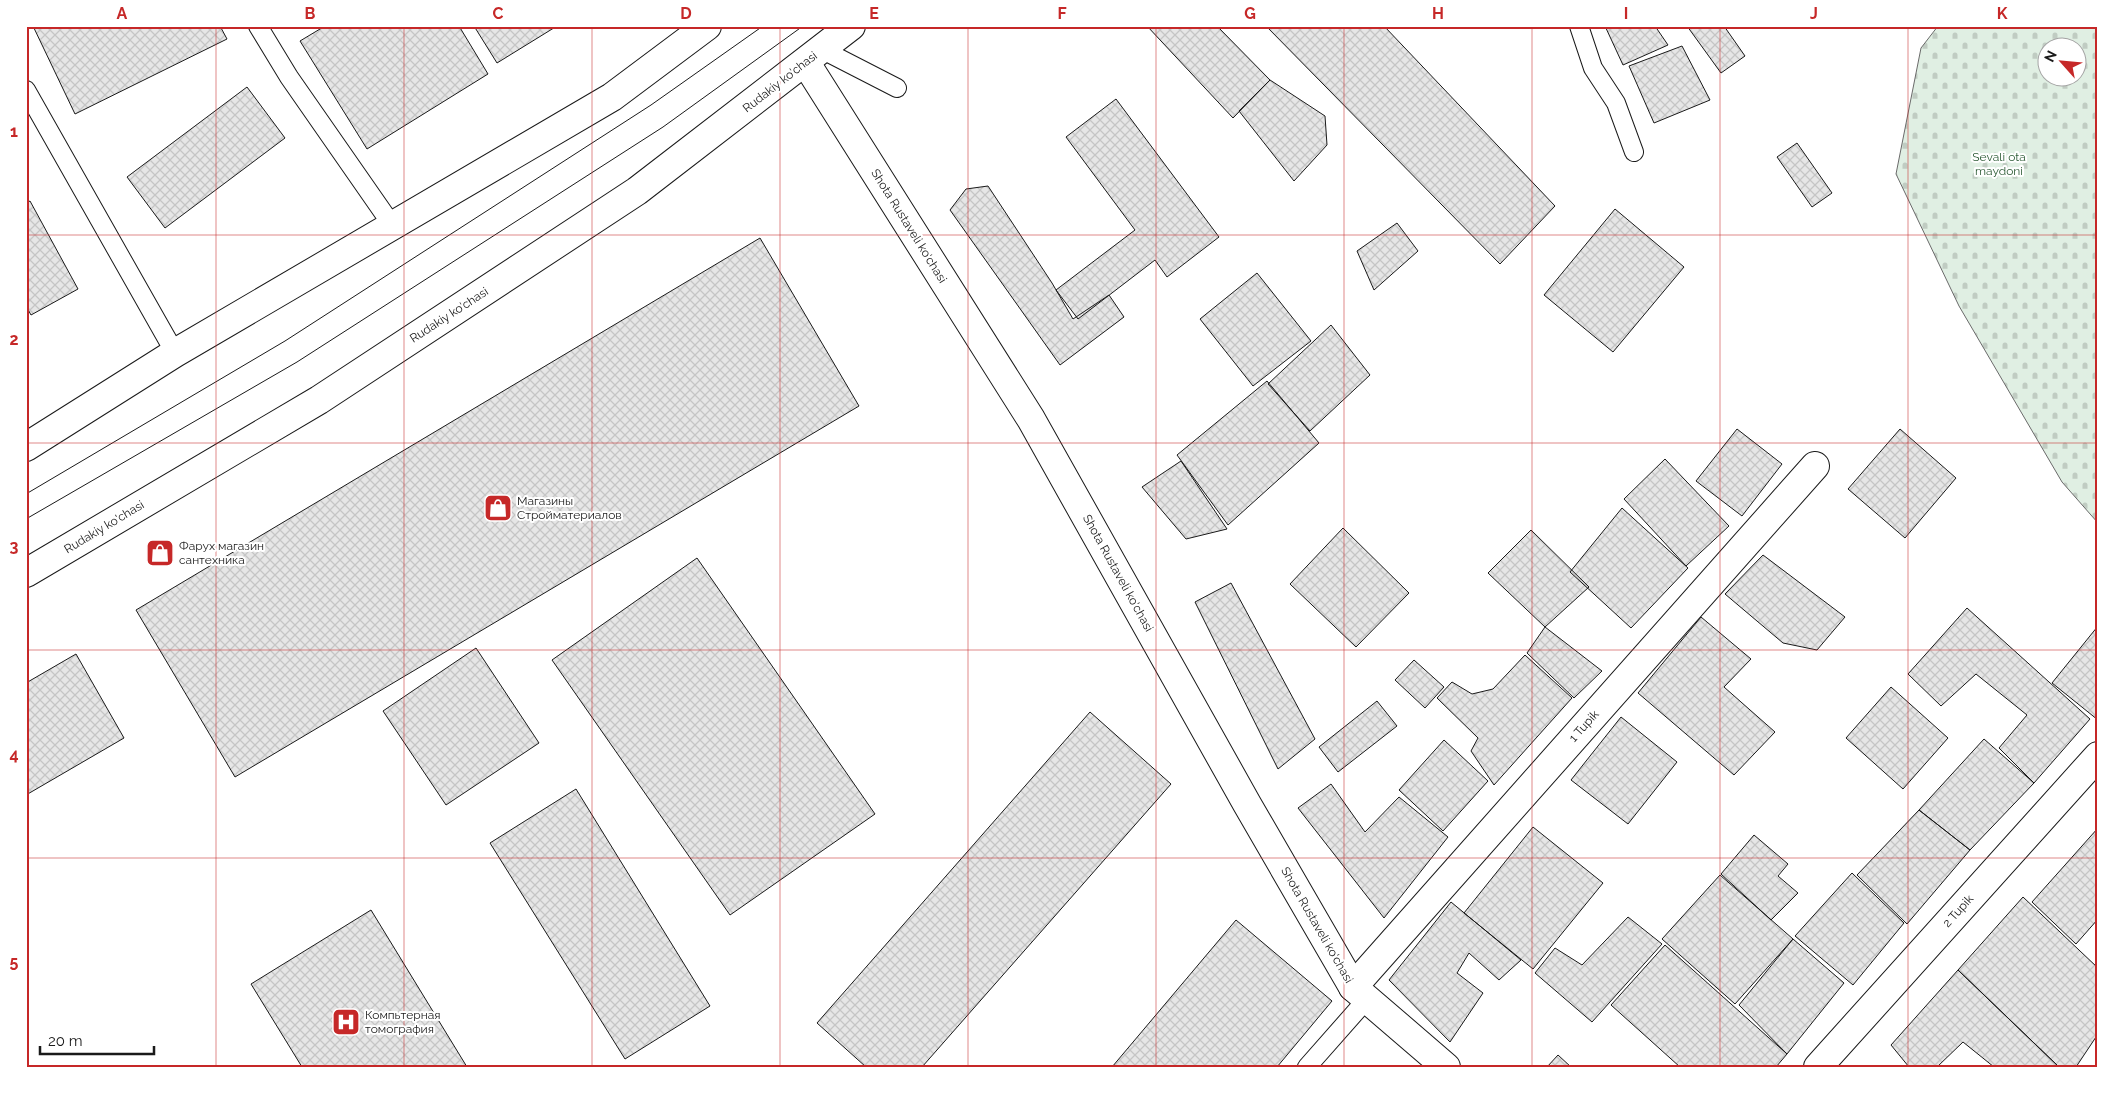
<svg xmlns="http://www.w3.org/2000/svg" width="2124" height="1093" viewBox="0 0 2124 1093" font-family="Raleway,sans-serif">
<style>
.cemetery{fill:url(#cemetery-stones);stroke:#6a6a6a;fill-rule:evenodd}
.building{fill:url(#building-cross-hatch);stroke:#1a1a1a}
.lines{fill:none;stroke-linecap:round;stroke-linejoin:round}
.service-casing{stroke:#1a1a1a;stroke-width:20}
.minor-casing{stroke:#1a1a1a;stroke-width:30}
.tertiary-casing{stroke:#1a1a1a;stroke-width:30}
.primary-casing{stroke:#1a1a1a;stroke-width:30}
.service{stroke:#fff;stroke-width:18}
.minor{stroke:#fff;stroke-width:28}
.tertiary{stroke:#fff;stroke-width:28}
.primary{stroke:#fff;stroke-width:28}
.tram{stroke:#1a1a1a;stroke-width:1}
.grid{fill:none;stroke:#c62828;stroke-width:1;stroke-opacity:0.55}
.labels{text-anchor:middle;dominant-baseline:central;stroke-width:4;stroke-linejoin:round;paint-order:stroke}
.street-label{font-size:12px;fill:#1a1a1a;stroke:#fff}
.park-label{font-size:12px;fill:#2b5a34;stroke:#fff}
.poi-label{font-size:12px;fill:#1a1a1a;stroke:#fff;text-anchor:start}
.neatline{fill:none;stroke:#c62828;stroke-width:2}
.grid-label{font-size:16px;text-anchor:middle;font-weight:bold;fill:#c62828}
</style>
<defs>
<pattern id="cemetery-stones" width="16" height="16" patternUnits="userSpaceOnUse" patternTransform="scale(1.25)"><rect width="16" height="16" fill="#e0efe3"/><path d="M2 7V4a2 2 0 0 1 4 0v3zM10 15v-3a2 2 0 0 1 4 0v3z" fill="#c0ccc2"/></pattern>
<pattern id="building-cross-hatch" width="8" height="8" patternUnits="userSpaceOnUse" patternTransform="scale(1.25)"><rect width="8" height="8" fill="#e6e6e6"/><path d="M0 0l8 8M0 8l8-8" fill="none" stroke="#c5c5c5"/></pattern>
</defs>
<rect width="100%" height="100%" fill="#fff"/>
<path class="cemetery" d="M1938,26H2098V523L2062,482L1959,306L1896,174L1921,48ZM2046,48H2076V78H2046Z"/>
<path class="building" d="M33,26H220L227,39L75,114Z
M325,26H459L488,74L367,149L300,41Z
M474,26H557L497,63Z
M1147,26H1217L1270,80L1233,118Z
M1266,26H1384L1555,206L1500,264Z
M1605,26H1655L1668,45L1623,65Z
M1687,26H1724L1745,56L1721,73Z
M1682,46L1710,100L1654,123L1629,66Z
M1270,80L1325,116L1327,145L1294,181L1239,111Z
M247,87L285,138L165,228L127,177Z
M1116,99L1219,237L1167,277L1155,260L1078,319L1056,290L1135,230L1066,137Z
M1797,143L1832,193L1812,207L1777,157Z
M988,186L1052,283L1073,319L1109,295L1124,317L1060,365L950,210L966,189Z
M30,201L78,289L31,315L26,306V203Z
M1615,209L1684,267L1613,352L1544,295Z
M1397,223L1418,251L1374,290L1357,251Z
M760,238L859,406L235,777L136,610Z
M1257,273L1311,341L1253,386L1200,319Z
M1331,325L1370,375L1310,431L1268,384Z
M1267,381L1319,443L1228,525L1177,455Z
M1737,429L1782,464L1742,516L1696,481Z
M1900,429L1956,478L1905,538L1848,489Z
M1665,459L1729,526L1686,566L1624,499Z
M1181,461L1227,529L1186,539L1142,487Z
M1622,508L1688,568L1631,628L1570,572Z
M1343,528L1409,593L1356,647L1290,584Z
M1531,530L1589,587L1545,627L1488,573Z
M1763,555L1845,617L1817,650L1783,643L1725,594Z
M697,558L875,814L730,915L552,660Z
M1231,583L1315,739L1278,769L1195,602Z
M1967,608L2090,719L2034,783L1999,748L2027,715L1976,674L1941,706L1908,674Z
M1701,617L1751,659L1724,687L1775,732L1734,775L1638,693Z
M2098,626V720L2052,683Z
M1545,627L1602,671L1574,698L1527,653Z
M476,648L539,743L446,805L383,711Z
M76,654L124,738L26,795V683Z
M1525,655L1572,698L1494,785L1471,751L1478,738L1437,698L1452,682L1472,694L1493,689Z
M1414,660L1444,687L1425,708L1395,680Z
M1891,687L1948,738L1903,789L1846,738Z
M1377,701L1397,726L1338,772L1319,747Z
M1090,712L1171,784L922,1067H866L817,1023Z
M1621,717L1677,762L1628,824L1571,780Z
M1984,739L2034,783L1970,850L1919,810Z
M1444,740L1488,781L1443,831L1399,790Z
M1331,784L1365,832L1399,797L1448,837L1384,918L1298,808Z
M576,789L710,1006L625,1059L490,843Z
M1919,810L1970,850L1907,924L1857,875Z
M1533,827L1603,883L1533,969L1464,913Z
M2098,828V919L2076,944L2032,902Z
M1754,835L1788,864L1778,876L1798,893L1771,920L1721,874Z
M1852,873L1904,923L1853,985L1795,936Z
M1720,875L1793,939L1735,1004L1662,939Z
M2023,897L2098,968V1034L2076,1067H2059L1958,970Z
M1451,902L1521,960L1499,980L1469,953L1457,973L1483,993L1450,1042L1389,980Z
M371,910L467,1067H302L251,984Z
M1628,917L1662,944L1592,1022L1535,973L1555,948L1582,965Z
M1236,920L1332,1001L1277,1067H1112Z
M1793,939L1844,983L1787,1054L1739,1005Z
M1665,945L1787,1054L1776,1067H1680L1611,1005Z
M1958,970L2059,1067H1994L1963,1042L1937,1067H1909L1891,1045Z
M1558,1055L1571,1067H1547Z"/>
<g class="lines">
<defs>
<path id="service" d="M258,26L289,77L392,225
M1579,26L1593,68L1616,103L1634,152
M821,49L897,88
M26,90L175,353
M1307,1067L1367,999"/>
<path id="minor" d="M1353,987L1815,466
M1818,1067L2098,756"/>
<path id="tertiary" d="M806,63L1031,419L1247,804L1353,987L1446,1067"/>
<path id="primary" d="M26,447L175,353L612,97L707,26
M26,573L319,400L637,191L851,26"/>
</defs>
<use href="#service" class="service-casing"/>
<use href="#minor" class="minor-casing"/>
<use href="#tertiary" class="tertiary-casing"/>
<use href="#primary" class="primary-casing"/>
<use href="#service" class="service"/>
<use href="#minor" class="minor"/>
<use href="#tertiary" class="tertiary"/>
<use href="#primary" class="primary"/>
<path class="tram" d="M26,494L285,341L651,105L763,26
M26,519L297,362L663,127L803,26"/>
</g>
<path class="grid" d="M216,26V1067M404,26V1067M592,26V1067M780,26V1067M968,26V1067M1156,26V1067M1344,26V1067M1532,26V1067M1720,26V1067M1908,26V1067M26,235H2098M26,443H2098M26,650H2098M26,858H2098"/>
<defs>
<symbol id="shop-square" viewBox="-11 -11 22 22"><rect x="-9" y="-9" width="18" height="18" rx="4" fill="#c62828" stroke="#fff"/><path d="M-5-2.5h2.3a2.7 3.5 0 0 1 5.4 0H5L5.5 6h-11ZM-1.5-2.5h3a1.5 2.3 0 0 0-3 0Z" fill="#fff"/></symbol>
<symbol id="hospital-square" viewBox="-11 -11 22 22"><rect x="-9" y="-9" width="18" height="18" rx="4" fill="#c62828" stroke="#fff"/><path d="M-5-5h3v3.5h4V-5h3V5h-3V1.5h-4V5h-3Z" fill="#fff"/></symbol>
</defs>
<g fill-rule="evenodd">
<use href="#shop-square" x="482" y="492" width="32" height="32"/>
<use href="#shop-square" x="144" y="537" width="32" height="32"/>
<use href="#hospital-square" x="330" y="1006" width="32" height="32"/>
</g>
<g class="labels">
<g class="street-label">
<text transform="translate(780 82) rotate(-38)">Rudakiy ko'chasi</text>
<text transform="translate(909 226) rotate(58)">Shota Rustaveli ko'chasi</text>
<text transform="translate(449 315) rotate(-33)">Rudakiy ko'chasi</text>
<text transform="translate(104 527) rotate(-31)">Rudakiy ko'chasi</text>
<text transform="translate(1118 573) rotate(61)">Shota Rustaveli ko'chasi</text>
<text transform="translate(1584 726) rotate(-48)">1 Tupik</text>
<text transform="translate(1958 911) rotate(-48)">2 Tupik</text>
<text transform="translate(1317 925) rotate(60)">Shota Rustaveli ko'chasi</text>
</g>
<g class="park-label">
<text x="1999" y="157">Sevali ota<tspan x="1999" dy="14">maydoni</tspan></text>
</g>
<g class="poi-label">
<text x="517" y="501">Магазины<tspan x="517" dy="14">Стройматериалов</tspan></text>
<text x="179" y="546">Фарух магазин<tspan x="179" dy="14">сантехника</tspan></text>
<text x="365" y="1015">Компьтерная<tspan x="365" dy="14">томография</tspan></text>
</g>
</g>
<rect width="2124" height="1093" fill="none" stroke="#ffffff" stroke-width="55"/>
<g transform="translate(2062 62) rotate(297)"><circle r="24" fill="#ffffff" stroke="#a3a3a3"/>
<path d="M0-4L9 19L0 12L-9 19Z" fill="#c62828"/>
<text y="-8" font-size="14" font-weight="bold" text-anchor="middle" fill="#1a1a1a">N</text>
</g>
<path d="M40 1046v8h114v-8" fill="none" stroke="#1a1a1a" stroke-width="2.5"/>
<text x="48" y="1046" font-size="15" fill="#1a1a1a" stroke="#ffffff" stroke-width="4" paint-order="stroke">20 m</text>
<rect x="28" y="28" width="2068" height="1038" class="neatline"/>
<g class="grid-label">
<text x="122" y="19">A</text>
<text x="310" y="19">B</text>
<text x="498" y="19">C</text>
<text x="686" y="19">D</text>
<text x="874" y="19">E</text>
<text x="1062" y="19">F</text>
<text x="1250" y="19">G</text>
<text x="1438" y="19">H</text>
<text x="1626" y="19">I</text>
<text x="1814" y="19">J</text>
<text x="2002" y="19">K</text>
<text x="14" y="137">1</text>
<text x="14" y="345">2</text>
<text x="14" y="552">3</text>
<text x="14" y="760">4</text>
<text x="14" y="967">5</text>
</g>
</svg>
